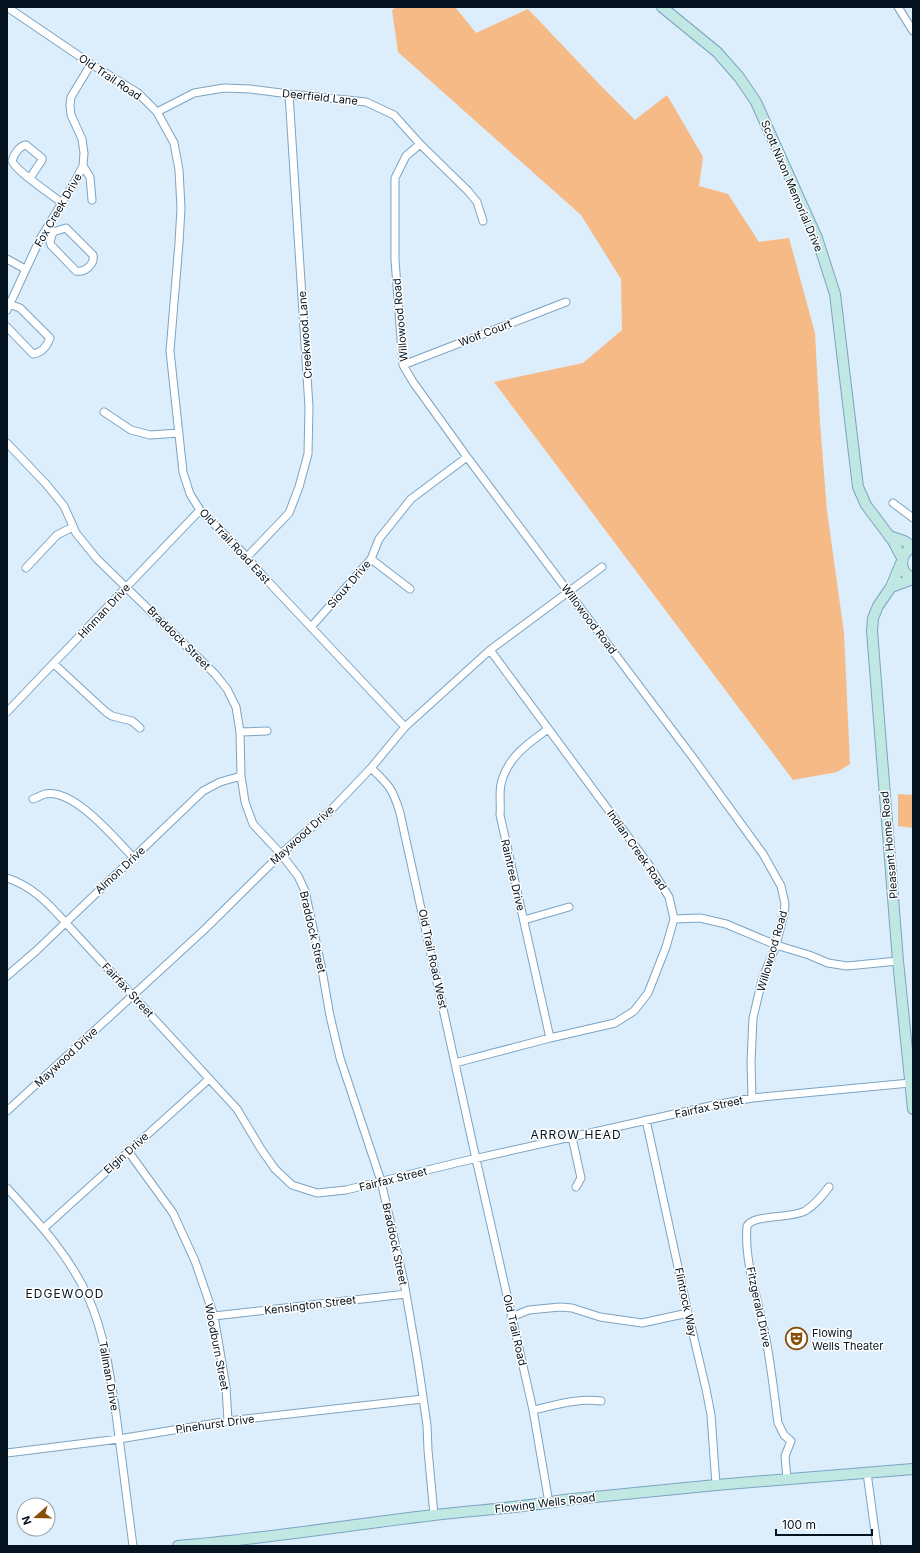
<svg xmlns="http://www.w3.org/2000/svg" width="920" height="1553" viewBox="0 0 920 1553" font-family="Inter,sans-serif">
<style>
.green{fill:#f6ba86}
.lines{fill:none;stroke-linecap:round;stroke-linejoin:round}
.street-casing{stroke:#7ba4c4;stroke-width:9}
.secondary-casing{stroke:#7ba4c4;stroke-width:12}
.street{stroke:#fff;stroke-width:7}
.secondary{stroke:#c0e7e2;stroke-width:10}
.labels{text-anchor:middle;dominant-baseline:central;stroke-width:3;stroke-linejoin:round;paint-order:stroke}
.street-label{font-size:11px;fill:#04131f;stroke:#fff}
.poi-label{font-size:11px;fill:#04131f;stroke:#fff;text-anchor:start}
.neighbourhood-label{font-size:12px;letter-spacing:1px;fill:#04131f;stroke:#fff}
</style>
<rect width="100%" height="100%" fill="#dcedfb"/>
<path class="green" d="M397,7H455L476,33L528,9L603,88L635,120L667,95L703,157L699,186L728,194L759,242L789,238L815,333L820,423L827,511L844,633L850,764L837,772L793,780L494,382L583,363L622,330L621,279L581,215L398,52L392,10Z
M898,794L913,795V828L898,826Z"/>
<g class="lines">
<defs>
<path id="street" d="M7,7L91,64L138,93L157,112L174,143L179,170L181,208L179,243L170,351L183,472L190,494L200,510L247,557L262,575L405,727
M898,7L913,31
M157,112L194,93L224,88L250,89L289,94L366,102L394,115L420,144L468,191L477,202L483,221
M420,144L406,156L395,178V260L403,365L413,382L467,457L694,759L763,854L781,886L785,904L784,914L776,945L762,980L753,1018L751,1062L752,1098
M83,166L90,177L92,200
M30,178L42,160V158L26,145C19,146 14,154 12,161C17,172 51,194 62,203
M47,228L53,232L66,228L93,255C95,264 85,273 76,271L51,245L50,242L53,232
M7,259L25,269
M7,310L40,239L74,183L83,166L84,153L82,139L71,115L70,105L71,97L91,64
M7,327L33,354C42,353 47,346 50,338L20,308L9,304
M403,365L566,302
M104,412L131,430L150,435L179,433
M7,443L46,484L64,506L76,533L97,559L215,674L227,689L236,707L240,732L241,776L245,802L253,824L281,854L298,876L305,891L322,970L330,1016L340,1058L381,1181L404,1282L418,1363L427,1425L428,1450L434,1515
M893,503L913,518
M247,557L289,513L299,487L308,454L309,407L289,94
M371,559L410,589
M26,568L57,535L73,527
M312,626L371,559L379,539L411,499L467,457
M54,664L106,712L112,716L132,721L140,728
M7,712L200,510
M548,729C527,744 507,758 501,784C499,794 501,805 500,815L550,1038
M240,732L267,731
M371,768C389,785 393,789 400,813L476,1159L533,1410L549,1503
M33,799C37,798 41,795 45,794C74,788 115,839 133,857
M7,878C32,886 48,903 65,922L237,1109L261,1149L275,1169L292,1185L317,1193L346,1190L460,1162L710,1106L752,1098L910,1083
M674,919L700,918L726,924L776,945L809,955L828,963L847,966L898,961
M524,920L569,907
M7,976L36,951L203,791L220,782L241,776
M455,1063L550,1038L615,1023L634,1011L648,993L666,947L674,919L669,897L649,865L490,650
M7,1111L204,930L281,854L330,811L371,768L405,727L490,650L602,567
M646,1120L688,1313L706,1389L711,1415L716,1485
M572,1137L581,1178L576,1187
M128,1151L173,1213L195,1261L214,1316L226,1387L228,1421
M7,1188C38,1222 70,1256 89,1299C105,1336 110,1375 116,1414C122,1458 127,1502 133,1546
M44,1228L209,1079
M214,1316L406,1294
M511,1317L529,1310L560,1307L572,1308L600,1317L642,1323L688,1313
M533,1410C556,1405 577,1398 601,1401
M7,1453L119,1439L228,1421L423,1399
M867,1473L877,1546
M787,1479L785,1456L791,1441L784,1435L778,1423C774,1393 771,1364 765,1334C758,1299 744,1262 747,1226C754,1214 790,1219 805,1211C815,1205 822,1196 829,1187"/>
<path id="secondary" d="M662,7L717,52L739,77L756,102L817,238L835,294L858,487L866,505L893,541L902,558
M889,536L904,541L913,547
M913,547C899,554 898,572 913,578
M901,563L891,587L878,606L873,618L872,631L898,961L913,1109
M891,587L913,579
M178,1546C264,1539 349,1525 434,1515C477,1510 521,1508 564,1500L716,1485L913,1469"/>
</defs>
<use href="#street" class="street-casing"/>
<use href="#secondary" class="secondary-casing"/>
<use href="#street" class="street"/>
<use href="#secondary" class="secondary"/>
</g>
<defs>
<symbol id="theatre-ring" viewBox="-11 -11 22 22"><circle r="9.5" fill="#fff" stroke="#894e08" stroke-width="1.5"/><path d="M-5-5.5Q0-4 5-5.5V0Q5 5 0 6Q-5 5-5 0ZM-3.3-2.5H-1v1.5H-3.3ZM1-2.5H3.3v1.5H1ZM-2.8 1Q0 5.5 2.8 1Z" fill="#894e08"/></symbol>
</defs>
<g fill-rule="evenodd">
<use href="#theatre-ring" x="784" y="1326" width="25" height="25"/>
</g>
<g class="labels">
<g class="street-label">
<text transform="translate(110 77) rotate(34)">Old Trail Road</text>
<text transform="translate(320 97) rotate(6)">Deerfield Lane</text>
<text transform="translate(792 186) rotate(67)">Scott Nixon Memorial Drive</text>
<text transform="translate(58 210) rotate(-60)">Fox Creek Drive</text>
<text transform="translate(400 320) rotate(-95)">Willowood Road</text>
<text transform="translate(485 333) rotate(-21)">Wolf Court</text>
<text transform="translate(305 335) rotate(-94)">Creekwood Lane</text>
<text transform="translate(235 546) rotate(47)">Old Trail Road East</text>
<text transform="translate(349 584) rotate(-49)">Sioux Drive</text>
<text transform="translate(104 611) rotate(-47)">Hinman Drive</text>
<text transform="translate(589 619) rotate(53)">Willowood Road</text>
<text transform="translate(179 638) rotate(45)">Braddock Street</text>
<text transform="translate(302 835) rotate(-42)">Maywood Drive</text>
<text transform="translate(889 845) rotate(-95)">Pleasant Home Road</text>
<text transform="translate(637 850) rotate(55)">Indian Creek Road</text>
<text transform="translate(120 870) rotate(-43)">Almon Drive</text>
<text transform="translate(513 875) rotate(77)">Raintree Drive</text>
<text transform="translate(313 932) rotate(77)">Braddock Street</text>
<text transform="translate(772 951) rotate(-74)">Willowood Road</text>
<text transform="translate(433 959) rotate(78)">Old Trail Road West</text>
<text transform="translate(128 990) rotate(47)">Fairfax Street</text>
<text transform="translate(66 1057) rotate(-43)">Maywood Drive</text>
<text transform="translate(709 1107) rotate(-12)">Fairfax Street</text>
<text transform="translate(126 1153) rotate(-42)">Elgin Drive</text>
<text transform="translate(393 1179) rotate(-14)">Fairfax Street</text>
<text transform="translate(395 1244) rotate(78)">Braddock Street</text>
<text transform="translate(686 1302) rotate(78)">Flintrock Way</text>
<text transform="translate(310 1305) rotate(-7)">Kensington Street</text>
<text transform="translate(759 1307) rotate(78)">Fitzgerald Drive</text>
<text transform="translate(515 1330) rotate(77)">Old Trail Road</text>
<text transform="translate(217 1347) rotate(79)">Woodburn Street</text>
<text transform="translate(109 1376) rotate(80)">Tallman Drive</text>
<text transform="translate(215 1424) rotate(-8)">Pinehurst Drive</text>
<text transform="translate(545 1503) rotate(-7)">Flowing Wells Road</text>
</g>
<g class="poi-label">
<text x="812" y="1333">Flowing<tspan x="812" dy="13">Wells Theater</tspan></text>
</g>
<g class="neighbourhood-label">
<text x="576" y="1134">ARROW HEAD</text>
<text x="65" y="1293">EDGEWOOD</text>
</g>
</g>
<rect width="920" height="1553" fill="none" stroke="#04131f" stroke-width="16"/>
<g transform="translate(36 1517) rotate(250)"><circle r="19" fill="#ffffff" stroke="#9ba1a5"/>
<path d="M0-3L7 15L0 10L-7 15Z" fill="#894e08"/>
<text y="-6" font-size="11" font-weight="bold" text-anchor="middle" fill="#04131f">N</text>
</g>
<path d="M776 1529v6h96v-6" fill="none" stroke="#04131f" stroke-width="2"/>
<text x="782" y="1529" font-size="12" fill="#04131f" stroke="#ffffff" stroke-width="3" paint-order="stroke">100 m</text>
</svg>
